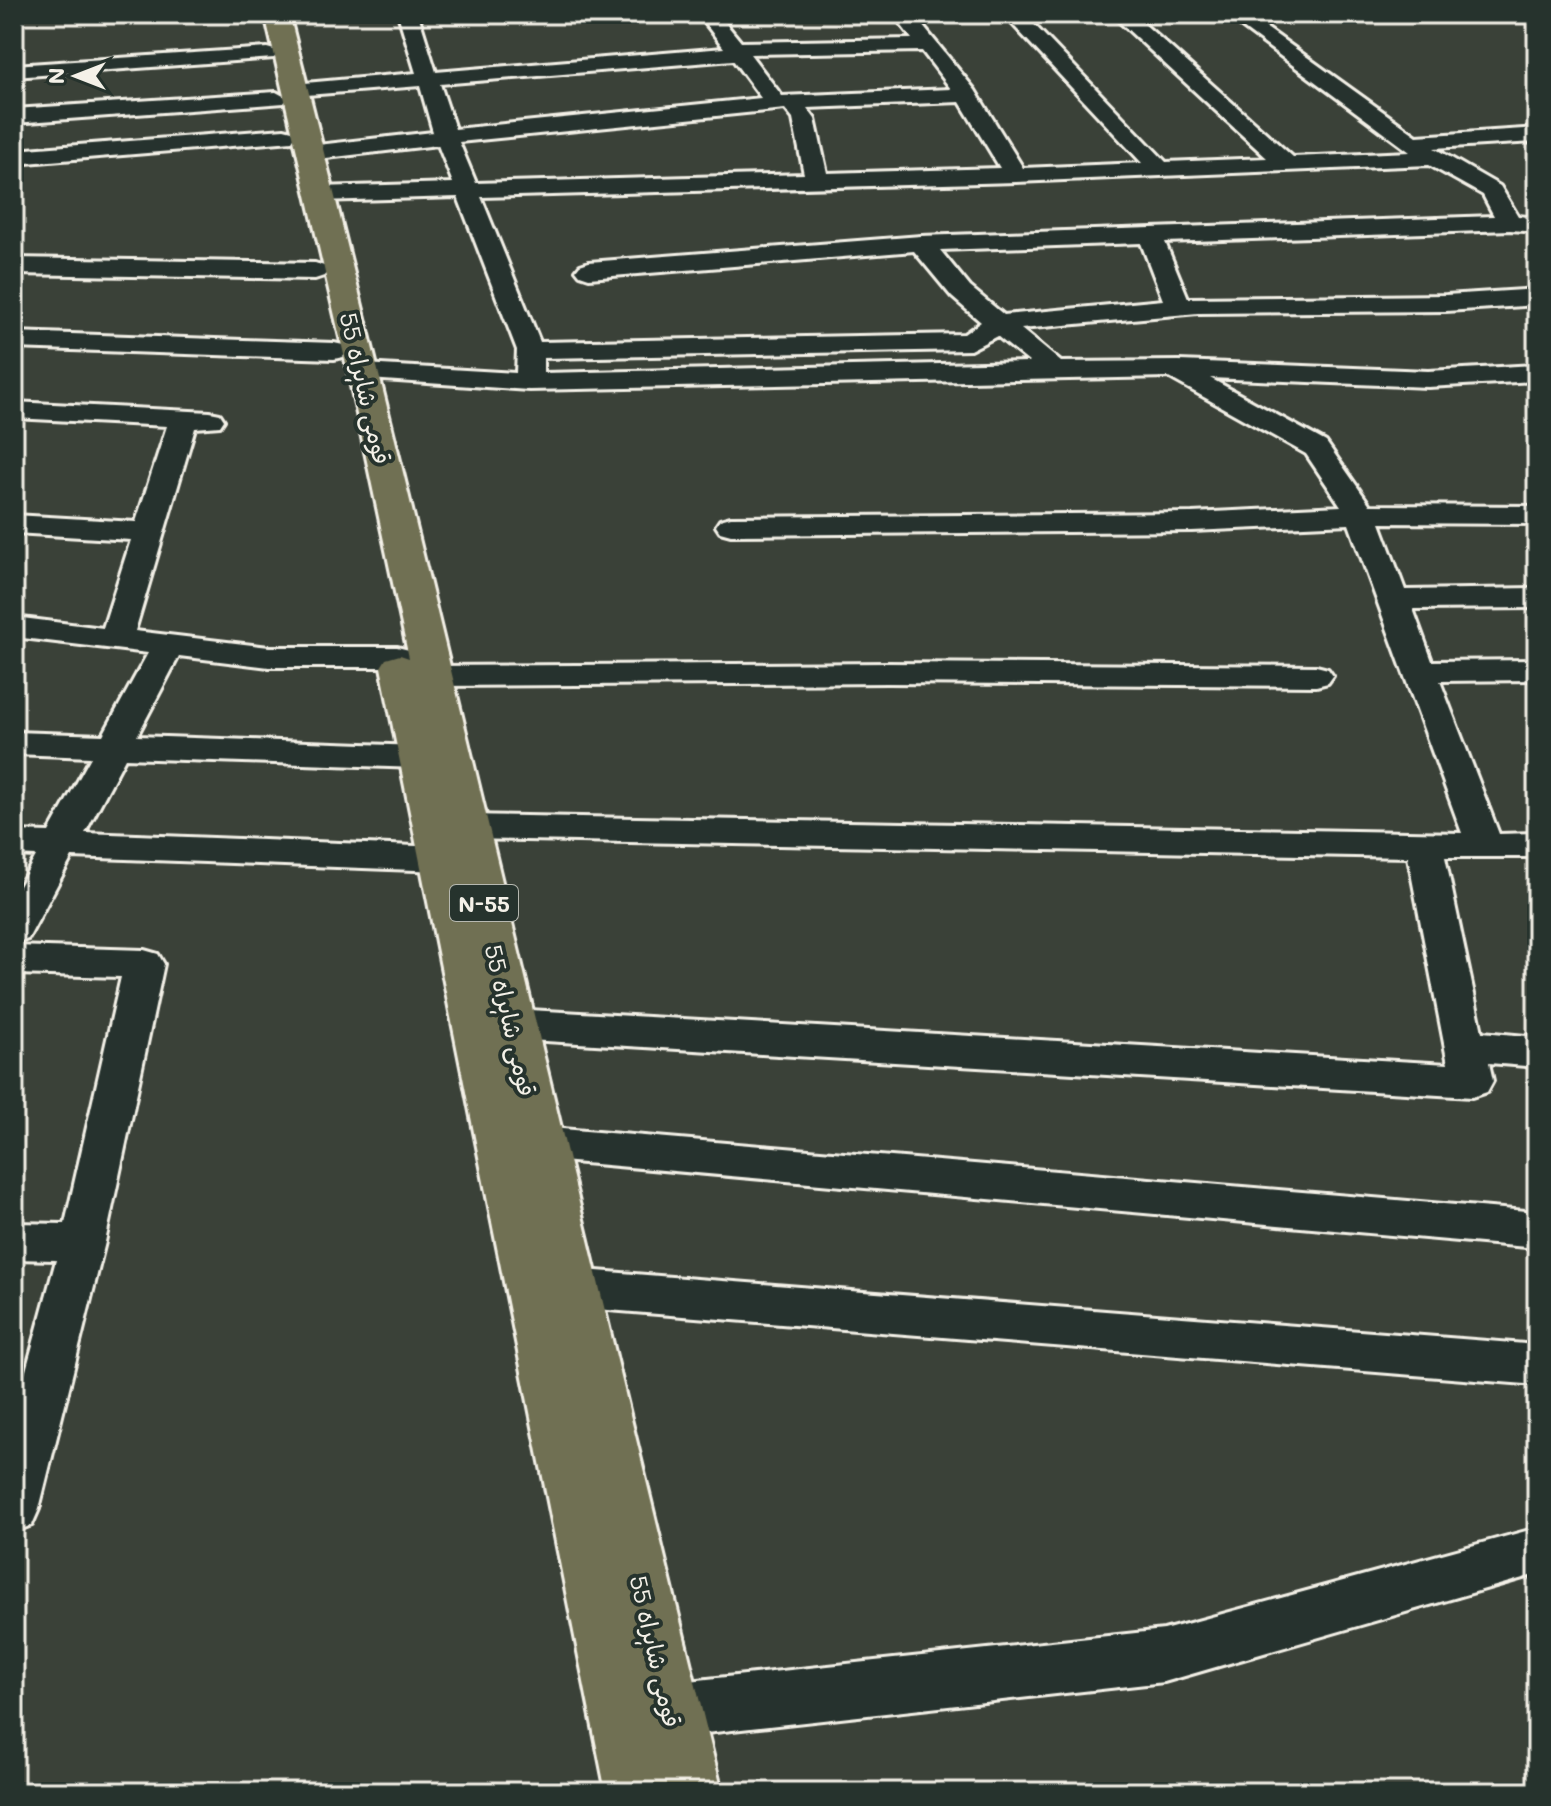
<svg xmlns="http://www.w3.org/2000/svg" width="1551" height="1806" viewBox="0 0 1551 1806" font-family="Mali,'Playpen Sans Arabic',sans-serif">
<style>
.lines{fill:none;stroke-linecap:round;stroke-linejoin:round}
.minor-casing{stroke:#f4f1e8;stroke-width:6}
.highway-casing{stroke:#f4f1e8;stroke-width:6}
.minor{fill:#26332d;fill-rule:evenodd}
.highway{fill:#706f52;fill-rule:evenodd}
.labels{text-anchor:middle;dominant-baseline:central;stroke-width:8;stroke-linejoin:round;paint-order:stroke}
.shield{fill:#26332d;stroke:#b6b8b0;stroke-width:2}
.shield-label{font-size:22px;font-weight:bold;fill:#f4f1e8}
.street-label{font-size:24px;fill:#f4f1e8;stroke:#26332d}
</style>
<rect width="100%" height="100%" fill="#3a4138"/>
<filter id="ink" filterUnits="userSpaceOnUse"><feTurbulence type="fractalNoise" baseFrequency=".0125" numOctaves="2"/><feDisplacementMap in="SourceGraphic" scale="16" xChannelSelector="R" yChannelSelector="G"/><feConvolveMatrix kernelMatrix="1 2 1 2 8 2 1 2 1" color-interpolation-filters="sRGB"/></filter>
<g filter="url(#ink)">
<g class="lines">
<defs>
<path id="minor" d="M398,14H418L436,72L724,48L698,14H718L741,42L912,39L893,14H913L975,90L1023,168L1142,163L1003,14H1024L1166,162L1267,158L1111,14H1133L1293,157L1410,152L1224,14H1247L1417,136L1537,128V142L1434,148L1500,186L1518,216L1537,218V232L1510,230L1165,242L1188,298L1446,295L1537,289V305L1446,311L1198,313L1021,329L1061,362L1179,361L1428,371L1537,365V381L1428,387L1210,378L1326,442L1370,505L1537,506V524L1380,523L1405,590L1537,588V608L1413,609L1432,661L1537,660V680L1440,681L1499,834L1537,833V857H1445L1482,1032L1537,1037V1067L1489,1063L1493,1081L1487,1092L1472,1097L512,1039L498,1034L492,1024L498,1014L512,1009L1448,1064L1408,857L467,839L454,835L449,827L454,819L467,815L1462,833L1349,524L1192,531L731,535L720,532L716,526L720,520L731,517L1192,513L1341,506L1306,454L1168,377L529,390L354,378L350,372L354,366L364,364L516,373L517,350L458,197L319,201L311,199L307,194L311,189L319,187L453,183L438,145L309,160L301,158L298,153L301,148L309,146L433,132L420,86L294,96L283,90L294,84L416,73ZM922,51L951,89L782,96L750,54ZM733,60L761,98L455,129L440,84ZM960,102L1000,168L827,173L815,119L807,108ZM785,109L793,119L804,174L476,183L459,142ZM1429,165L1483,195L1494,216L921,236L589,262L580,265L576,270L580,275L589,278L914,251L952,297L981,322L964,334L540,342L481,197L1016,182ZM1141,243L1163,300L1004,315L970,287L940,250ZM997,336L1029,362L543,373V358L970,350Z
M267,48L274,50L277,54L274,58L14,77V65Z
M276,92L287,98L284,103L14,123V109Z
M284,129L292,131L295,136L292,141L14,164V150Z
M14,258L315,263L324,266L328,271L324,276L315,279L14,274Z
M14,332L334,343L343,345L347,351L343,357L334,359L14,348Z
M14,402L210,412L220,414L224,420L220,426L195,428L135,631L269,647H397L409,650L413,657L409,664L397,667H269L179,656L137,736L418,746L430,749L436,757L430,765L418,768L125,758L85,833L441,847L454,850L460,859L454,868L441,871L72,857L28,939L14,943V895L36,856L14,855V831L49,832L91,757L14,754V732L103,735L148,653L14,637V617L103,628L131,540L14,533V515L136,522L167,426L14,418Z
M888,663L1316,666L1328,669L1333,676L1328,683L1316,686L888,683L432,686L420,683L415,676L420,669L432,666Z
M14,946L144,950L158,954L164,964L105,1242L39,1509L32,1525L14,1532V1415L56,1260L14,1259V1223L65,1224L121,977L14,974Z
M539,1127L1537,1212V1248L539,1159L524,1155L518,1143L524,1131Z
M571,1269L1537,1345V1385L571,1307L555,1301L548,1288L555,1275Z
M1537,1528V1574L1164,1682L670,1737L651,1729L643,1710L651,1691L670,1683L1164,1630Z"/>
<path id="highway" d="M265,14H289C439,605 576,1200 722,1792H606L381,667L386,659L400,655L409,658L348,372Z"/>
</defs>
<use href="#minor" class="minor-casing"/>
<use href="#highway" class="highway-casing"/>
<use href="#minor" class="minor"/>
<use href="#highway" class="highway"/>
</g>
</g>
<g class="labels">
<rect class="shield" x="450" y="885" width="68" height="36" rx="6"/>
<g class="shield-label">
<text x="484" y="903">N-55</text>
</g>
<g class="street-label">
<text transform="translate(366 388) rotate(77)">قومی شاہراہ 55</text>
<text transform="translate(511 1020) rotate(77)">قومی شاہراہ 55</text>
<text transform="translate(656 1651) rotate(77)">قومی شاہراہ 55</text>
</g>
</g>
<rect width="1551" height="1806" fill="none" stroke="#26332d" stroke-width="48"/>
<rect x="24" y="24" width="1503" height="1758" fill="none" stroke="#f4f1e8" stroke-width="3" filter="url(#ink)"/>
<g transform="translate(76 76) rotate(270)" stroke="#26332d" stroke-width="6" paint-order="stroke">
<path d="M0-6L14 30L0 20L-14 30Z" fill="#f4f1e8"/>
<text y="-12" font-size="22" font-weight="bold" text-anchor="middle" fill="#f4f1e8">N</text>
</g>
</svg>
